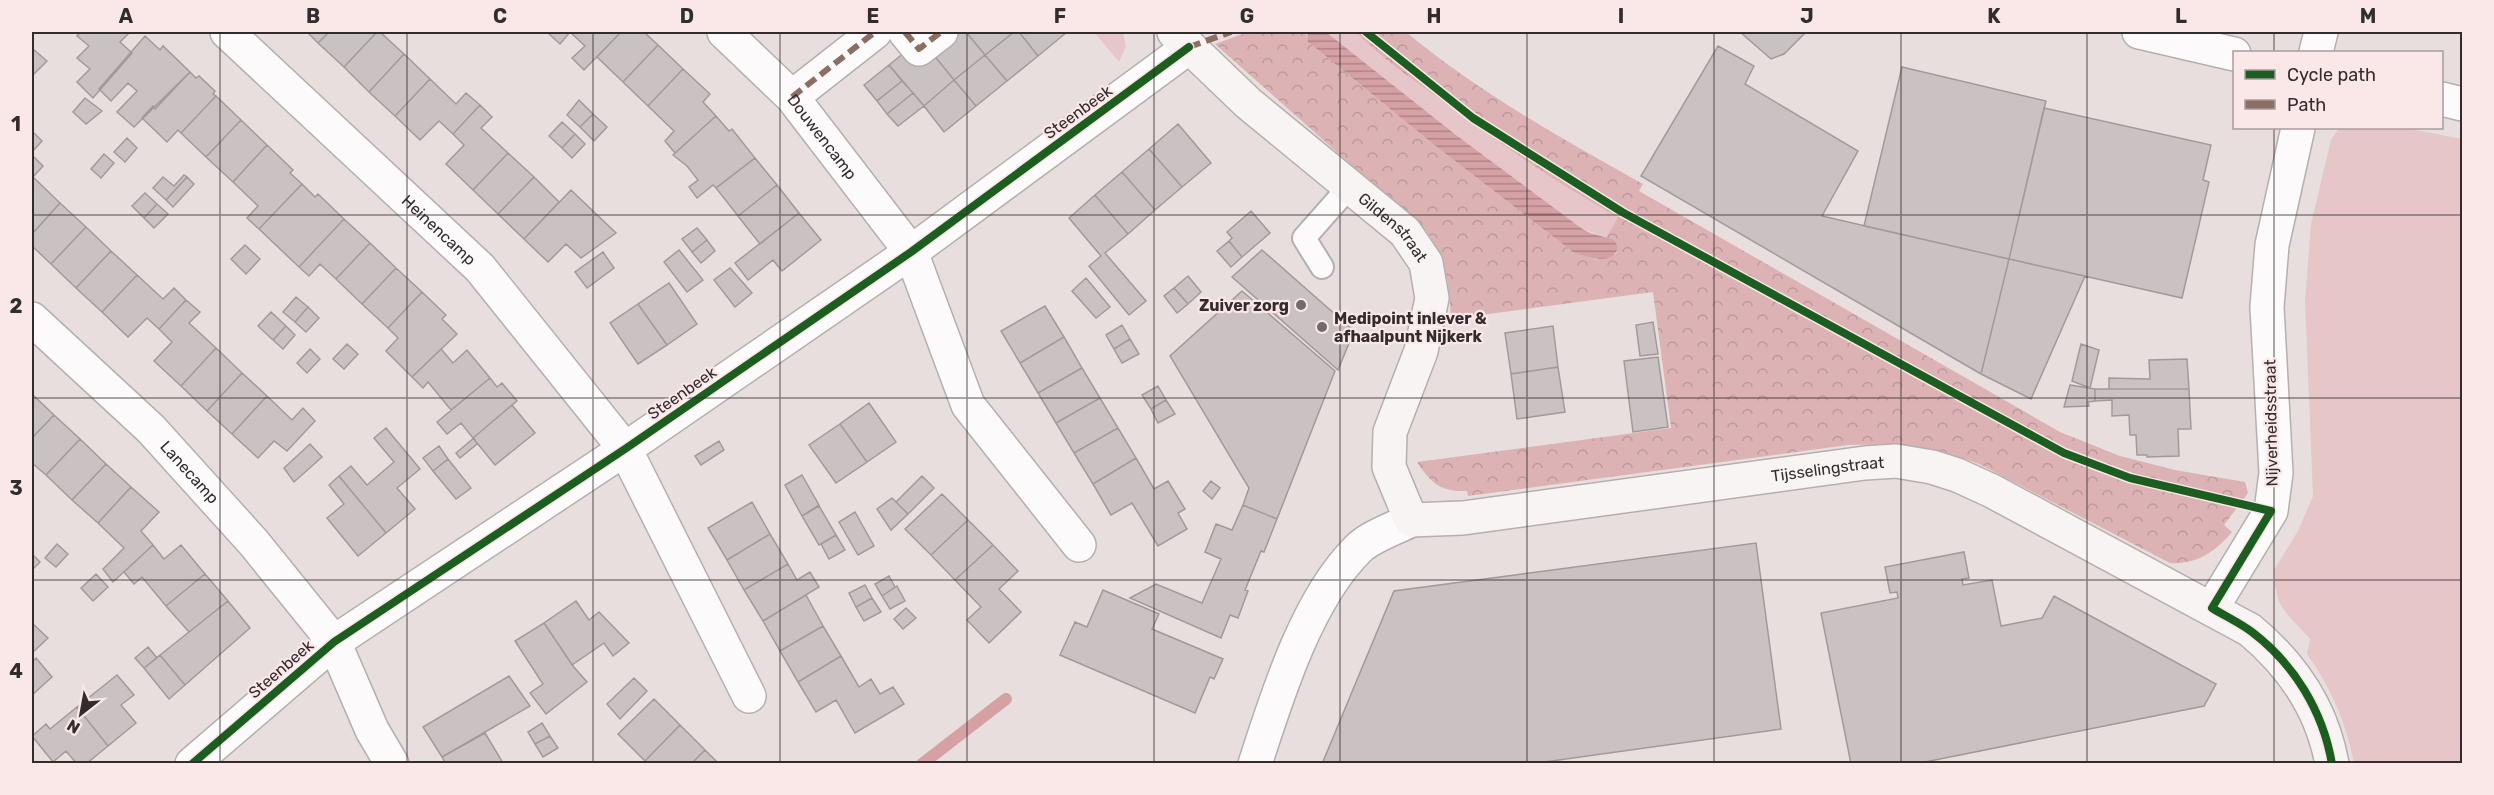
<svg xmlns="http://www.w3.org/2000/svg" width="2494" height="795" viewBox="0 0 2494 795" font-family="Rubik,sans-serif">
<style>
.green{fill:#e6c6c9}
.forest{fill:url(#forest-crowns)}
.water{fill:url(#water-rules)}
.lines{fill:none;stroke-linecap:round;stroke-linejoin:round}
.stream{stroke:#d5a1a5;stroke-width:12}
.building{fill:#cac2c2;stroke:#a29a9a;stroke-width:1.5}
.lane-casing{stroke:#b6afaf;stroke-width:26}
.street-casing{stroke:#b6afaf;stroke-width:36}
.secondary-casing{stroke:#b6afaf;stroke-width:36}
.lane{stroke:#fcfafa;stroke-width:22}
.street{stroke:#fcfafa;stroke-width:33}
.secondary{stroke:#f8f4f4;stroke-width:33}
.quiet{stroke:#8d6e63;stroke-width:6;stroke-dasharray:12 6;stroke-linecap:butt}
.cycleway-casing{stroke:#fae7e8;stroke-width:11}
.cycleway{stroke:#1b5e20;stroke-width:8}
.grid{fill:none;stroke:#332c2d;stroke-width:1.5;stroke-opacity:0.55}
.poi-dot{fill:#726a6b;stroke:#fae7e8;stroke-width:2}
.labels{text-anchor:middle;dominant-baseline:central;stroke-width:4.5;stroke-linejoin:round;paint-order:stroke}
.street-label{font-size:16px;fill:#332c2d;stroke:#fae7e8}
.poi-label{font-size:16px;font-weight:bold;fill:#332c2d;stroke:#fae7e8;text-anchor:end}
.neatline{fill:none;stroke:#332c2d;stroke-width:2}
.grid-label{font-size:20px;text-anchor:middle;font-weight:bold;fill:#332c2d}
</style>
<defs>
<pattern id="forest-crowns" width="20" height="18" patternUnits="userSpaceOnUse" patternTransform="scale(1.5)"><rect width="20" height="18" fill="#ddb2b5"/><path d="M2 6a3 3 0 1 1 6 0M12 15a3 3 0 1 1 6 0" fill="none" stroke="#be999c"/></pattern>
<pattern id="water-rules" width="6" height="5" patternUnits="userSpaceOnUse" patternTransform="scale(1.5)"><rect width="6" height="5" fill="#d5a1a5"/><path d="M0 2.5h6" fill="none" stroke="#ad8387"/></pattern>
</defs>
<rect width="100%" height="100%" fill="#e8dede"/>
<path class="green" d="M1094,32H1123L1126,46L1119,62Z
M1326,32H1356C1382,59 1415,81 1445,103C1501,144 1558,184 1618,217L1606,238L1581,228L1456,135Z
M2339,128H2406L2462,139V763H2354C2346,722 2331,688 2307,654L2310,639L2286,613L2279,602L2274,582V570L2298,531L2313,496L2305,301L2311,224L2331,140Z"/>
<path class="forest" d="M1248,32H1307L1306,35L1312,45L1433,144L1573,252L1596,259L1616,254L1618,248L1615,240L1606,238L1618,217C1557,184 1501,144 1445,103C1415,81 1382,59 1356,32H1406C1478,92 1561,138 1643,184L1639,191L2060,432L2120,456L2175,470L2245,482L2248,493L2224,525L2232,532C2216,551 2197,565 2170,563L1979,464C1933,446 1897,444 1848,445L1468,496L1467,491C1440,492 1431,483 1417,462L1671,428L1653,292L1451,319C1449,283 1447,261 1426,231L1215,44Z"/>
<path class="water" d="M1307,32H1326L1456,135L1581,228L1590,233L1615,240L1618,248C1612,267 1586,256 1573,252L1433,144L1312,45L1308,42Z"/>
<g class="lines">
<path class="stream" d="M922,764L1006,699"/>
</g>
<path class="building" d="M81,32H130L120,42L132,53L93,98L77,82L90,69L77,58L89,46L77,36Z
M307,32H329L318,43Z
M329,32H377L344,67L318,43Z
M377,32H380L404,54L369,92L344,67Z
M547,32H621L584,70L572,58L585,46L570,32L560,44Z
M621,32H644L658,45L623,82L597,57Z
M959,32H966L985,55L954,80L933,54Z
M966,32H1014L985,55Z
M1014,32H1019L1038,56L1007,81L985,55Z
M1019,32H1067L1038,56Z
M1740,32H1803L1805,33L1784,54L1771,59Z
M145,36L160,50L163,46L190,72L134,127L117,112L137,91L128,83L111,101L99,89Z
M658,45L683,69L648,106L623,82Z
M1718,46L1754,66L1745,84L1858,151L1822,216L2009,259L1981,374L1641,176Z
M33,49L47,61L33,75L32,74Z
M905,52L917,66L933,54L954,80L924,106L889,65Z
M404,54L430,79L395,116L369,92Z
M985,55L1007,81L976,106L954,80Z
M889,65L902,81L877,101L864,85Z
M1902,67L2046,101L2009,259L1864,226Z
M683,69L710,94L703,102L716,116L675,153L665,141L674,131L648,106Z
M190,72L196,78L199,76L215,91L213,94L216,96L181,133L178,130L167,142L142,118L153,106L155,109Z
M430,79L456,104L466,93L480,105L453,134L439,121L420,140L395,116Z
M954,80L976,106L944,132L924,106Z
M902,81L913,93L887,114L877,101Z
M913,93L924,106L898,126L887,114Z
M216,96L241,120L206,157L181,133Z
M85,98L102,111L86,124L73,112Z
M579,100L593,114L580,127L567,115Z
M480,105L492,117L481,128L508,153L473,190L446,164L464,145L453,134Z
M2044,108L2211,145L2203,180L2209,182L2182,298L2009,259Z
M593,114L607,127L594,141L580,127Z
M716,116L729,131L732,129L755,158L716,188L713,185L697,198L689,187L698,180L687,166L673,155Z
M241,120L267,145L233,182L206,157Z
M562,122L575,134L562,148L549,136Z
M1178,124L1211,163L1182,187L1149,149Z
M32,131L42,141L32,152Z
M575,134L585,144L572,158L562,148Z
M127,138L137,148L125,162L114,152Z
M267,145L293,170L290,173L302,184L259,229L247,218L258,206L233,182Z
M1149,149L1182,187L1155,210L1122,172Z
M508,153L534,177L498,214L473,190Z
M104,154L114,163L101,178L91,169Z
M32,155L43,166L33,177L60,203L32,234Z
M755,158L777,185L738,216L716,188Z
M1122,172L1155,210L1128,234L1095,195Z
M184,175L187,177L166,200L153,188L163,177L174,186Z
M187,177L194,184L173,207L166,200Z
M534,177L559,202L524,239L498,214Z
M302,184L315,197L318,194L344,219L299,267L259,229Z
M777,185L799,213L760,244L738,216Z
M571,190L616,233L581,258L566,244L548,262L524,239Z
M145,193L157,204L144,218L132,206Z
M1095,195L1128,234L1105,253L1146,301L1129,315L1089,266L1101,256L1069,218Z
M60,203L86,227L51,264L32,246V234Z
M157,204L168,214L154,228L144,218Z
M1251,211L1270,233L1242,257L1229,241L1232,238L1227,232Z
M799,213L821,240L782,271L773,260L748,280L735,263Z
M344,219L370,243L336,279L320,264L309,276L299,267Z
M86,227L111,251L76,288L51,264Z
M697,228L707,240L692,252L682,239Z
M707,240L715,251L701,263L692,252Z
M1229,241L1242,257L1231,267L1217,251Z
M370,243L396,268L362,304L336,279Z
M245,245L260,259L246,274L231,259Z
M679,250L703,280L687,292L664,262Z
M1262,250L1354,331L1338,370L1232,277Z
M111,251L137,275L102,312L76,288Z
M603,252L614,268L587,288L575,272Z
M2009,259L2085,276L2031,399L1981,374Z
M396,268L422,292L388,328L362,304Z
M730,268L752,293L735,307L714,280Z
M137,275L163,299L174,288L186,300L159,329L147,318L128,337L102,312Z
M1188,276L1201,292L1188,304L1174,288Z
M1086,278L1110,307L1096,318L1072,291Z
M669,283L697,324L667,345L638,304Z
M1174,288L1188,304L1177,313L1164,296Z
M1242,291L1335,371L1277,519L1243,505L1249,488L1170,356Z
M422,292L446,315L442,319L457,334L412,377L386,351L398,338L388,328Z
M296,297L308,307L295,322L283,312Z
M186,300L200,312L189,323L216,348L181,386L154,361L172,342L159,329Z
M638,304L667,345L638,364L610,323Z
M1045,306L1064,337L1020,363L1001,331Z
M308,307L319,318L306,332L295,322Z
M271,312L286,326L273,340L258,326Z
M1653,322L1658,354L1640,356L1636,325Z
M1122,325L1130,339L1114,349L1106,335Z
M286,326L295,335L283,349L273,340Z
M1553,326L1558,367L1511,374L1505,333Z
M1064,337L1082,368L1038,393L1020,363Z
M1130,339L1139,354L1122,363L1114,349Z
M347,344L358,354L344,369L333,359Z
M2081,344L2099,350L2090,388L2072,381Z
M216,348L242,373L207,411L181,386Z
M310,349L320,359L307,373L297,363Z
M441,349L453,363L467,350L490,378L451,410L428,382L423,388L412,377Z
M1658,357L1668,427L1633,432L1624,361Z
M2187,359L2189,389H2109V378L2150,379L2149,360Z
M1558,367L1565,412L1517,419L1511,374Z
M1082,368L1100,398L1056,423L1038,393Z
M242,373L267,396L232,434L207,411Z
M490,378L497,387L502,383L517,401L473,438L461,423L447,434L437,422Z
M2070,385L2095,389V401L2088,402L2089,406L2064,407Z
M1158,386L1166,400L1151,409L1142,395Z
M2095,389H2189L2191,429H2178L2179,456L2147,457V455H2137L2136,435H2130L2129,415L2112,416V400L2095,401Z
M32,394L54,415L32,438Z
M267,396L292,420L303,408L315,421L287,451L274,441L258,458L232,434Z
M1100,398L1118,428L1074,453L1056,423Z
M1166,400L1175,414L1158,423L1151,409Z
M869,403L896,442L867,462L840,424Z
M512,405L535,433L495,465L473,438Z
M54,415L80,439L46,475L32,463V438Z
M840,424L867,462L836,483L809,445Z
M386,428L420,469L397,488L415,509L386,533L339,476L351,466L367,485L394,462L374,438Z
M1118,428L1136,458L1093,484L1074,453Z
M474,438L477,444L460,458L456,453Z
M80,439L106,464L72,500L46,475Z
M719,441L724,450L701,465L695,456Z
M310,444L322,457L294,482L284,468Z
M439,446L448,459L433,471L423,458Z
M1136,458L1154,489L1168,481L1185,509L1178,513L1187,529L1158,546L1132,503L1111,515L1093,484Z
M448,459L471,488L456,499L433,471Z
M106,464L131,487L98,523L72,500Z
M802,475L819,505L802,516L785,485Z
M339,476L386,533L358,556L327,518L344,504L329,485Z
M922,476L934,488L908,514L896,502Z
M1211,481L1220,488L1212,499L1203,491Z
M131,487L159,512L141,531L153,545L113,582L103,569L124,548L98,523Z
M942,494L968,520L931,555L905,529Z
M892,498L908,514L891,530L877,509Z
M752,502L770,534L727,560L708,528Z
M1243,505L1277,519L1264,552L1261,551L1245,590L1248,591L1238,618L1230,615L1221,638L1130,598L1156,584L1202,603L1221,559L1205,552L1216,524L1232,530Z
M819,506L836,535L819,545L802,516Z
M855,512L874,546L858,555L839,522Z
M968,520L993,545L955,580L931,555Z
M770,534L788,564L744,590L727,560Z
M836,535L845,550L829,559L821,544Z
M1756,543L1781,729L1530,764H1322L1394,591Z
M57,544L68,554L56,567L45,558Z
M153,545L164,559L181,545L205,574L166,606L142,577L134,584L124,572Z
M993,545L1018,571L999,589L1021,612L989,643L967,620L981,607L955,580Z
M1964,552L1969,578L1962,579L1963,585L1992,580L2001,626L2042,618L2054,596L2216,684L2204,706L1915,764H1851L1821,613L1898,598L1897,592L1890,593L1885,567Z
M32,554L40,562L32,570Z
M788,564L797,580L810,572L819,587L763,621L744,590Z
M96,574L108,587L93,601L81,588Z
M205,574L228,601L189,632L166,606Z
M889,576L895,587L882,596L875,584Z
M865,585L872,598L856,607L849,593Z
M897,586L905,601L890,609L882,596Z
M1103,590L1159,614L1152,629L1223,659L1214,679L1210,677L1195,713L1060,655L1075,622L1087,627Z
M806,595L823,626L780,651L763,621Z
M872,598L881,612L864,621L856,607Z
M228,601L250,628L185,685L160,655Z
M576,601L589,620L599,612L629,643L613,656L604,643L572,665L544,623Z
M906,608L916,618L903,629L894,619Z
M32,623L48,638L32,653Z
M544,623L573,666L587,682L546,714L530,693L543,684L515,641Z
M823,626L841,656L798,682L780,651Z
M148,647L157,658L144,668L135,658Z
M160,655L185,685L169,699L144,668Z
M841,656L859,687L871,679L880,694L893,687L904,704L855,733L836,700L816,712L798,682Z
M36,658L52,677L32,695V662Z
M117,675L134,695L121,705L136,723L108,746L77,707Z
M509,676L530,706L442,757L423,727Z
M634,678L647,691L620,719L607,704Z
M654,699L680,725L645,761L618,734Z
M77,707L108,746L86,764H77L66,751L53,762L32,736L46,724L50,729Z
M542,723L550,736L535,744L528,732Z
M680,725L705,750L691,764H647L645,761Z
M485,733L503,763L446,764L442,757Z
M550,736L558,748L543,757L535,744Z
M705,750L719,764H691Z"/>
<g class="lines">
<defs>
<path id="lane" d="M1322,267L1304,238L1350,186"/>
<g id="street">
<path id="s1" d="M227,32L480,268L625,449L749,696"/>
<path id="s2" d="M724,32L792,97L911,252L968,405L1079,545"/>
<path d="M905,32L919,49L941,32"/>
<path d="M2139,32L2234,54"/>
<path d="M2316,52L2321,32"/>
<path d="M792,97L875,32"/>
<path d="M2442,99L2462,104"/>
<path id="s3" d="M32,319L151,429L254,543L334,642L372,730L392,764"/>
<path d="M2212,608L2271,511L2276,473L2267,307L2272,245L2298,128"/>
<path d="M192,764L334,642L625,449L911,252L1189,47"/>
<path d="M1255,764C1277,696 1307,599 1358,549C1369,537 1396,528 1411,520"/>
</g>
<g id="secondary">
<path id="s4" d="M1174,32L1248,103L1405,232L1426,263L1432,298L1421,351L1390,432L1389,467L1411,520L1463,518L1865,463L1896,461L1932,467L1957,475L1992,491L2250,630C2292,665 2322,708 2332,764"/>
</g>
</defs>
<use href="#lane" class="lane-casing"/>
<use href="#street" class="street-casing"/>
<use href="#secondary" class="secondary-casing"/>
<use href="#lane" class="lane"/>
<use href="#street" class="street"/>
<use href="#secondary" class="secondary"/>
<path class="quiet" d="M905,32L919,49L941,32
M1189,47L1231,32
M792,97L875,32"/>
<defs>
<path id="cycleway" d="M1366,32L1473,118L1622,212L2064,453L2130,478L2271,511L2212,608C2225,616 2240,623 2252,632C2294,664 2323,711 2332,764
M192,764L334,642L625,449L911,252L1189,47"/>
</defs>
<use href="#cycleway" class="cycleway-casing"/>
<use href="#cycleway" class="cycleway"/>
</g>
<path class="grid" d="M220,32V764M407,32V764M593,32V764M780,32V764M967,32V764M1154,32V764M1340,32V764M1527,32V764M1714,32V764M1901,32V764M2087,32V764M2274,32V52M2274,128V764M32,215H2462M32,398H2462M32,580H2462"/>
<g class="poi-dot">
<circle cx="1301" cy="305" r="6"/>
<circle cx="1322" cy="327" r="6"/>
</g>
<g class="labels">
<g class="street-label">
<text transform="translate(1078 112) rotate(-36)">Steenbeek</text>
<text stroke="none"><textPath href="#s2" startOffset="144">Douwencamp</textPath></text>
<text stroke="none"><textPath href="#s1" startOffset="290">Heinencamp</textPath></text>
<text stroke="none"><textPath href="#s4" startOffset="294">Gildenstraat</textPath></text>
<text transform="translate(682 393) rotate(-35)">Steenbeek</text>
<text transform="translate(2271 423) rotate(-91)">Nijverheidsstraat</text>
<text stroke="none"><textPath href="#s4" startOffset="1032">Tijsselingstraat</textPath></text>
<text stroke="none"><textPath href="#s3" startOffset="220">Lanecamp</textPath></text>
<text transform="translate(281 669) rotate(-41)">Steenbeek</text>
</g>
<g class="poi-label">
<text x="1289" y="305">Zuiver zorg</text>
<text x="1334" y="318" text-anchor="start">Medipoint inlever &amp;<tspan x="1334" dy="18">afhaalpunt Nijkerk</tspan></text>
</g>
</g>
<rect width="2494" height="795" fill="none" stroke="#fae7e8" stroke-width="66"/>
<rect x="2233" y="51" width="210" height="78" fill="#fae7e8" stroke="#aa9c9d" stroke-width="1.5"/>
<rect x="2245" y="70" width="30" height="9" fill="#1b5e20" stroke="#aa9c9d" stroke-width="1.5"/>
<text x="2287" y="81" font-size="18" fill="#332c2d">Cycle path</text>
<rect x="2245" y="100" width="30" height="9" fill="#8d6e63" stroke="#aa9c9d" stroke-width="1.5"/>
<text x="2287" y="111" font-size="18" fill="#332c2d">Path</text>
<g transform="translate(81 714) rotate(211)" stroke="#fae7e8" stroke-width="4.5" paint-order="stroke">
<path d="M0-4.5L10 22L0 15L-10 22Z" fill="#332c2d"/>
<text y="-9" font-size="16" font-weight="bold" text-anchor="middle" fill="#332c2d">N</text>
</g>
<rect x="33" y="33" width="2428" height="729" class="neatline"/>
<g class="grid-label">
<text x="126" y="23">A</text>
<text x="313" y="23">B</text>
<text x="500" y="23">C</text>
<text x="687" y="23">D</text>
<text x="873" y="23">E</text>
<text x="1060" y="23">F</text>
<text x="1247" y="23">G</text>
<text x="1434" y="23">H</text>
<text x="1621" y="23">I</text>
<text x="1807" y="23">J</text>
<text x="1994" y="23">K</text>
<text x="2181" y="23">L</text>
<text x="2368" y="23">M</text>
<text x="16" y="131">1</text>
<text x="16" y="313">2</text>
<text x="16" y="495">3</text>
<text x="16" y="678">4</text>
</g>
</svg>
